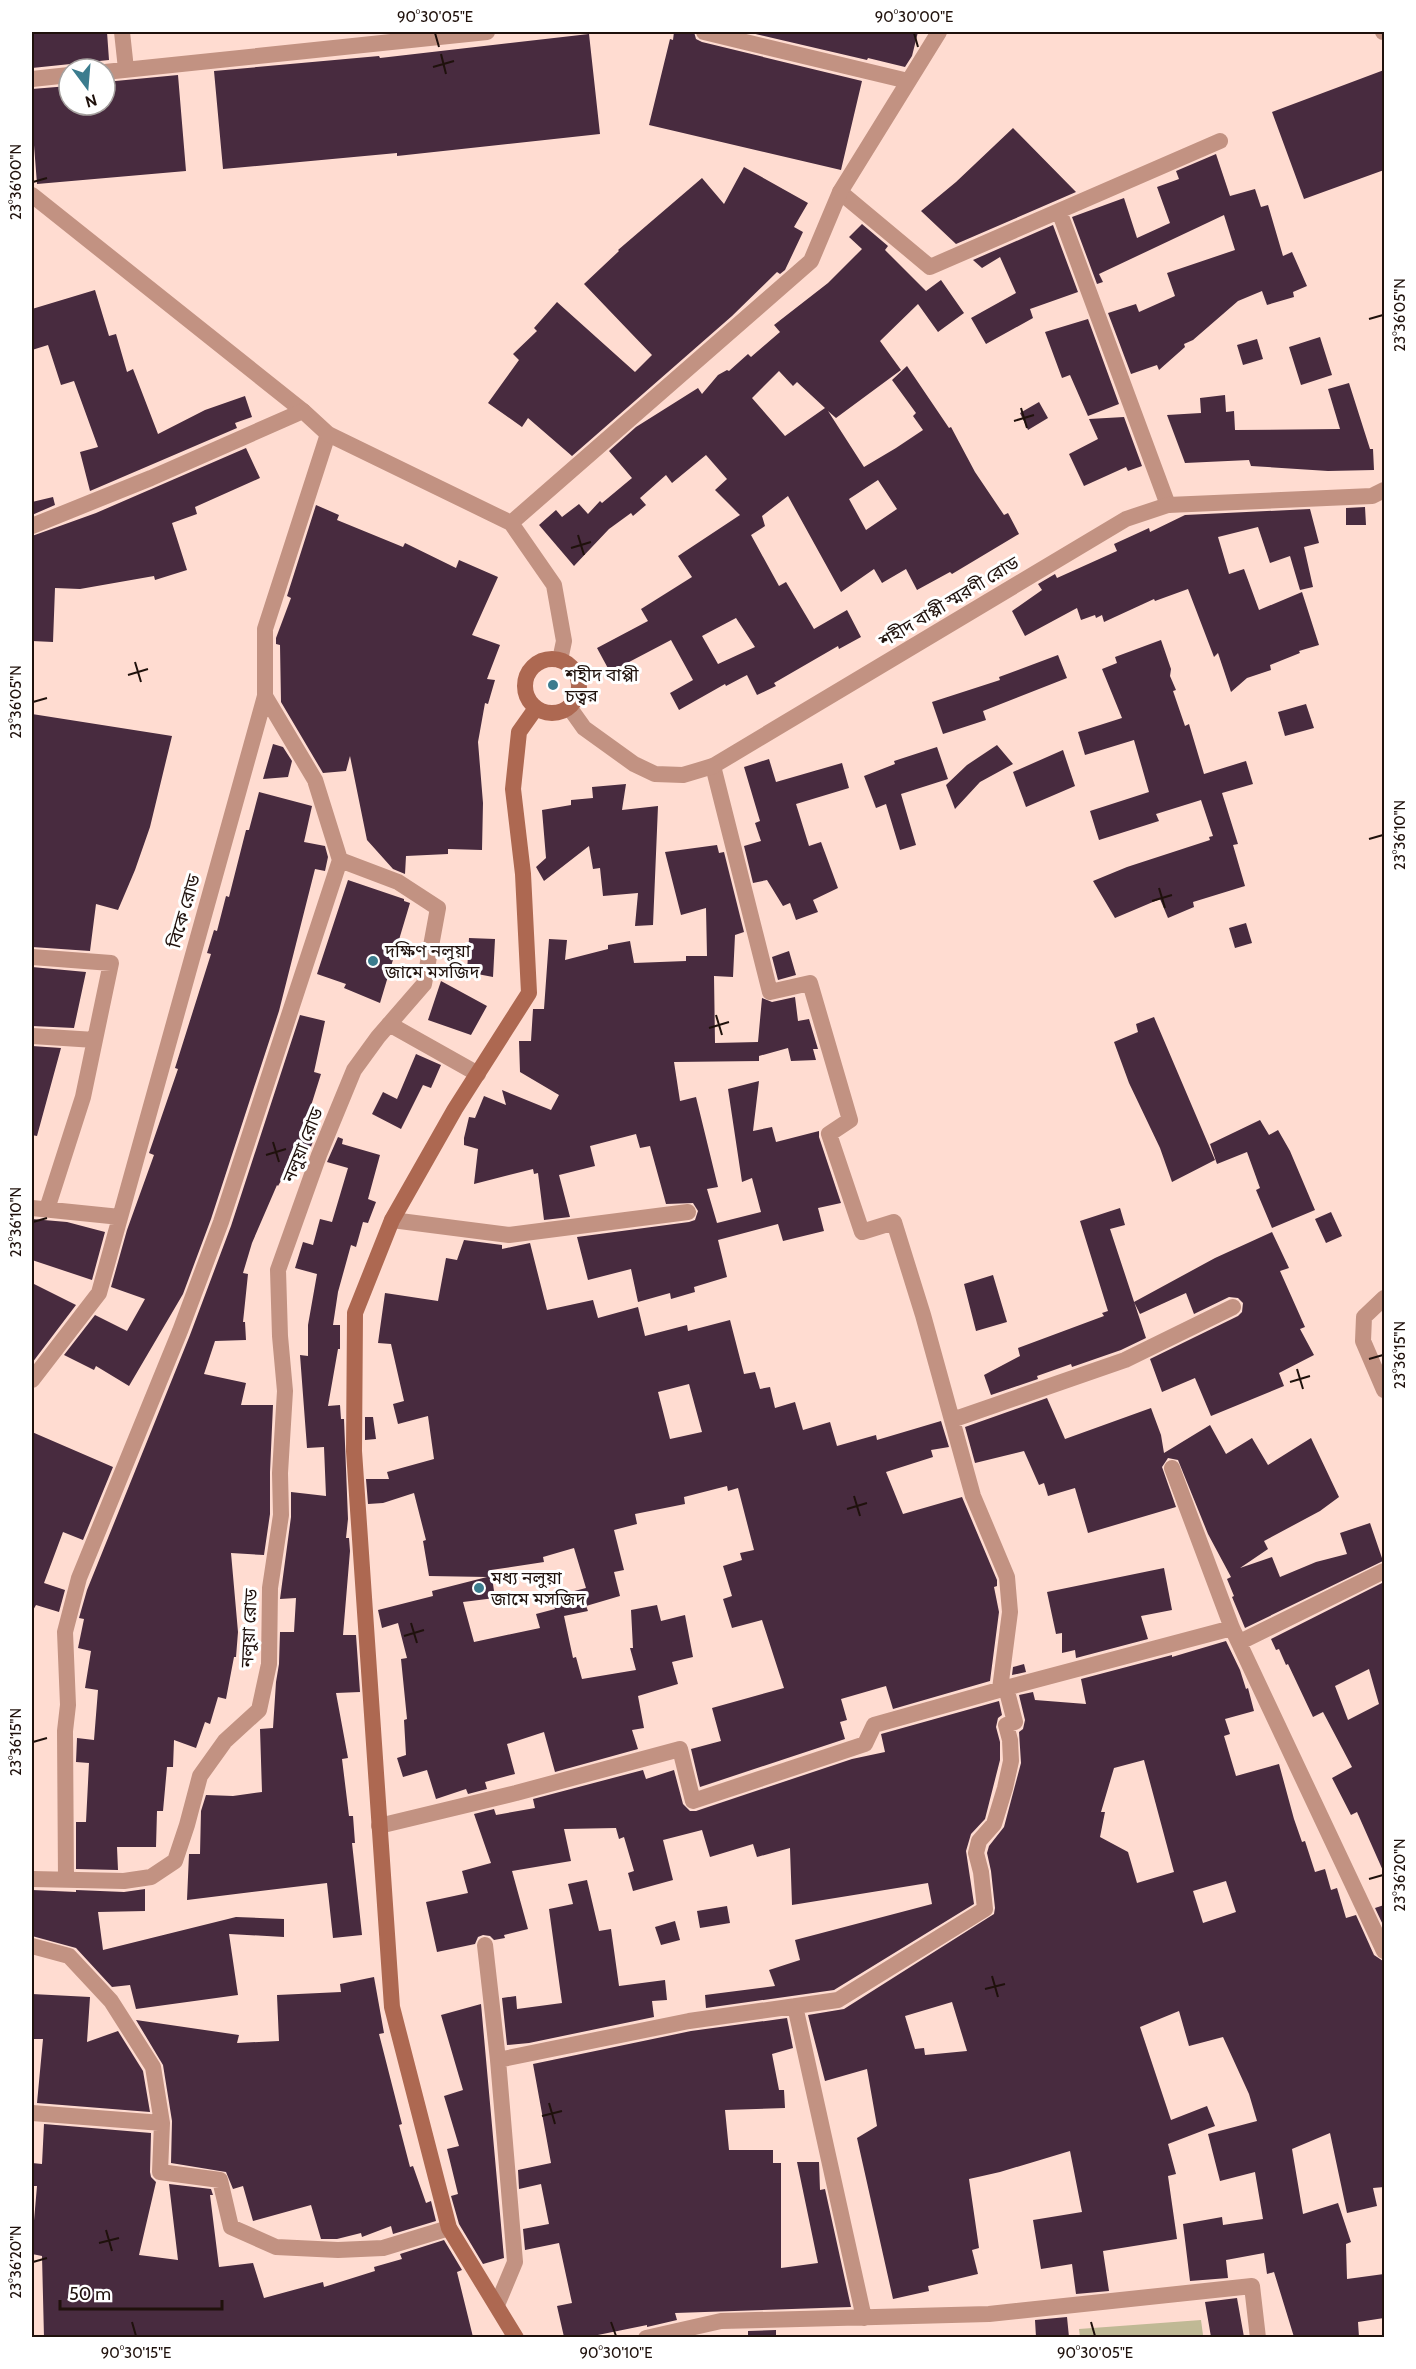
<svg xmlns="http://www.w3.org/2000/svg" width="1416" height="2369" viewBox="0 0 1416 2369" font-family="Cabin,'Noto Sans Bengali',sans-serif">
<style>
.green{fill:#c0b995}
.building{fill:#482b3f;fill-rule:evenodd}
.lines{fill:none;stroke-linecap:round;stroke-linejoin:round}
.minor{stroke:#c29282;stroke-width:16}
.tertiary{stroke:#c29282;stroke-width:16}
.secondary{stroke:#ad6851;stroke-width:16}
.ticks{fill:none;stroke:#1f110c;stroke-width:2}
.poi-dot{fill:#3b7c8e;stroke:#fff;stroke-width:2}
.labels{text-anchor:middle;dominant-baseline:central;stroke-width:6;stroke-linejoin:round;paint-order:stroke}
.street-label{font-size:18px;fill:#1f110c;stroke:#fff}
.poi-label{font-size:18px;fill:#1f110c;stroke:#fff;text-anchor:start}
.neatline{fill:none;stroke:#1f110c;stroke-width:2}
.ticks-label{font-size:15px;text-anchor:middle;fill:#1f110c}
</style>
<rect width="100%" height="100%" fill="#ffdcd1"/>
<path class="green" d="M1201,2320L1203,2335L1185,2338L1080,2337L1079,2329Z"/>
<path class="building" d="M32,32H107L109,60L32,68Z
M674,32H694L696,39L702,42L862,81L841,170L649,125L670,39L673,40Z
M747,32H918L912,56L905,67L868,58L867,60Z
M589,34L600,134L397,156V153L223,169L214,71L379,56L380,58Z
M1384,70V170L1304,199L1272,112Z
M178,75L186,171L37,184L32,119V89L69,86V105H105V82Z
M1013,128L1076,192L956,244L921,211L956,182Z
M1216,154L1230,196L1255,189L1261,207L1268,205L1283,256L1292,252L1307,286L1293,292L1294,297L1267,305L1262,291L1238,301L1193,340L1184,344L1185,347L1159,370L1157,365L1131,374L1108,313L1136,304L1139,312L1175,296L1167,273L1235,250L1224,215L1099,274L1103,282L1097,284L1072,217L1124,198L1137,238L1170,223L1157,187L1179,179L1176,171Z
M744,167L808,203L794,227L803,232L785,270L780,274L777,272L732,316L572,456L528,418L522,427L488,403L519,360L513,354L537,331L534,328L557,302L635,372L652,355L584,284L619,251L618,250L702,178L724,204Z
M862,224L888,246L885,250L926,291L941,280L964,313L938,332L918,304L880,341L901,370L836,418L828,411L864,467L896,448L923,430L913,416L916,413L892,380L907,366L949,428L951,427L975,472L1004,515L1008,513L1019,534L952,574L950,572L917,590L906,569L882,583L874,569L841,592L788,496L762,516L765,526L751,535L779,586L786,582L814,629L847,610L861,637L839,649L838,646L774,683L776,686L757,695L747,675L726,686L725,684L679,710L670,693L693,680L671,640L610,672L597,648L648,621L641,609L692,577L678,556L740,515L715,490L727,479L706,455L672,483L666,475L640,498L646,505L633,516L631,513L609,529L574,566L539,525L556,510L562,517L579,504L588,514L600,501L602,503L632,478L609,451L636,427L698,388L702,394L718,375L727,370L729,371L748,354L751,357L780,332L774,325L828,283L862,249L849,237ZM779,371L793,386L797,382L825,408L785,436L752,398ZM878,480L897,509L866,530L849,499ZM736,618L755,647L718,664L702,636Z
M1053,225L1078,292L1030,309L1033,318L986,344L971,318L1016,293L1000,257L982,268L973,260Z
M95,290L109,336L116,334L127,372L133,369L158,434L205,410L245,396L252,417L235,423L237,428L90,491L80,452L98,447L74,381L61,385L48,345L32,350V309Z
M1088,319L1119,404L1088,416L1070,375L1062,378L1045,332Z
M1320,337L1332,375L1301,385L1289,347Z
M1257,339L1263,359L1243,365L1237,345Z
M1349,383L1370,449H1373L1374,470L1328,471L1251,466L1249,460L1185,463L1167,415L1201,413L1200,398L1225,395L1226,412L1234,411L1235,430L1340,429L1328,389Z
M1039,402L1048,418L1028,430L1020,413Z
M1124,417L1142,466L1128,471L1126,467L1084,486L1069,454L1098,439L1089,419Z
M246,448L260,478L195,507L197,514L172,523L187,570L155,580L154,576L80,589L55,588L53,642L32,641V536L96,513Z
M53,497L55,505L32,515V502Z
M316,505L339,515L337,520L403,547L405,543L456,568L459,560L498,577L472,635L500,645L487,679L495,680L488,704L485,703L478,742L483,803L482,850L448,849V854L406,856L405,874L393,869L367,840L350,756L346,771L323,773L281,702L280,645L276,644V638L291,598L287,596Z
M1365,507L1366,525H1346V508Z
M1310,509L1319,543L1304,547L1313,587L1300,590L1290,556L1270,563L1258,527L1218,537L1229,574L1244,569L1259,610L1302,592L1319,645L1299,651L1300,653L1270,665L1271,670L1247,678L1231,692L1218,653L1214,657L1188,589L1155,601L1154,599L1104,622L1102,615L1096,618L1095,615L1081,620L1077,608L1025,636L1012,611L1042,590L1038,584L1055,574L1057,578L1117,551L1114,544L1149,528L1150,532L1185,515Z
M1161,640L1171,669L1170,676L1176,690L1173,691L1185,726L1189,724L1204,774L1246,761L1253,784L1222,793L1238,844L1233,845L1245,886L1193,902L1194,907L1168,918L1160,899L1115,918L1093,881L1127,867L1210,840L1209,837L1213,836L1201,800L1156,814L1159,821L1099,840L1090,811L1149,792L1134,740L1085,755L1078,732L1122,718L1102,669L1117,663L1115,657Z
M1058,655L1067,678L983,711L986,720L943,734L932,702L1000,680L999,677Z
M1306,704L1314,728L1285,736L1278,712Z
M32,714L172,736L150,827L135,870L118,910L96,904L90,951L32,947Z
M273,744L283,747L292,761L288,777L263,779Z
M997,745L1013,764L980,782L955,809L946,785L967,765Z
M937,747L948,779L901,794L916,845L900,850L886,804L876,808L864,776L895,764L894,761Z
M1063,750L1075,786L1026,807L1013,772Z
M769,759L776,782L842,763L849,788L796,804L809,846L821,842L838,888L813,900L818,912L796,920L790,903L783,906L767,880L753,883L744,846L761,841L755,823L760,821L744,767Z
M626,784L622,810L658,806L653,925L635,926L638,893L603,896L600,868L593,869L589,846L544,881L536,867L546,858L542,810L571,805V800L593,798L592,787Z
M259,792L312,806L304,842L325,846L328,857L325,871L315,869L279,1011L211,1219L183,1294L129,1386L96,1366L94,1370L64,1355L95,1315L127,1331L145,1299L111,1287L127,1230L154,1155L149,1153L178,1069L175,1068L211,954L207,953L214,930L217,931L226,896L229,897L246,830H249Z
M717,845L719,853L724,852L744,932L735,935L733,977L714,976L715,1043L758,1042L762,998L772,1002L795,997L798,1021L809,1019L818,1049H813L816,1060L791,1061L788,1048L759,1056V1061L674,1062L680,1101L696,1097L718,1187L707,1189L717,1223L761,1212L752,1178L742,1182L728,1089L759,1081L753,1131L772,1127L776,1142L819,1131V1137L841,1203L818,1208L824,1231L783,1241L778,1224L718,1240L727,1277L694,1287L695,1292L671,1299L670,1293L638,1302L631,1269L588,1280L577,1237L689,1222L695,1220L698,1211L693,1203L666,1204L650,1146L640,1148L636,1134L590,1146L595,1166L559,1175L570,1217L544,1220L538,1173L534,1174L533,1169L474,1184L478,1149L464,1145V1138L469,1117L475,1118L484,1096L506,1105L502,1090L551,1110L559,1095L520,1072L519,1041H531L533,1009H544L549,939L567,940L565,960L608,949V945L630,941L634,963L686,961V956H707L706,908L681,915L665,852Z
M348,880L404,899V901L410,903L380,1003L344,988L346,984L317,974Z
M1246,923L1252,943L1235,948L1229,928Z
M469,938L495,939L493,977L467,972Z
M789,951L796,975L778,980L772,957Z
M32,967L86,972L74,1028L32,1026Z
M441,981L487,1006L471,1035L428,1020Z
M300,1015L325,1021L314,1072L321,1074L304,1128L317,1131L307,1157L296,1154L278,1186L277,1185L252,1243L243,1273L248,1274L243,1322H245L246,1340L215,1341L204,1374L246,1383L241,1405H273L270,1472V1514L264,1555L231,1553L238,1632L236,1657H234L226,1699L218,1697L210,1724L205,1722L196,1748L174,1740L173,1767H167L163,1811H157L156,1847H117L118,1870L76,1869V1822H86L89,1763L76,1762L77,1738L94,1740L98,1690L85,1688L91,1651L78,1648L84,1619L79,1618L87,1590L190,1335L231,1226Z
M1154,1017L1215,1160L1172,1182L1160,1148L1129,1083L1114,1042L1138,1032L1136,1024Z
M32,1046L61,1048L37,1136L32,1135Z
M416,1054L441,1065L431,1088L423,1085L401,1129L372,1114L383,1092L397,1099Z
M1260,1120L1269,1135L1278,1130L1290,1151L1315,1210L1272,1228L1256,1190L1260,1188L1247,1152L1217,1164L1210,1144Z
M338,1137L343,1139L342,1144L380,1155L368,1199L376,1202L368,1223L363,1222L356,1247L351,1245L338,1292L333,1325H340V1349H338L328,1406L340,1405L341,1419H344L348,1519L346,1538H349L350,1551L343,1635H356L360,1692L336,1693L348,1758L342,1759L349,1816H353L355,1843H352L362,1935L333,1938L327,1883L187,1900L189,1854H200L201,1811L206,1795L233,1796L262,1792L260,1729L273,1728L276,1682L279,1664L280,1632H294L296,1598L280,1599L291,1517V1492L326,1496L324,1447L307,1448L300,1355L308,1356V1325L317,1274L295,1268L303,1242L313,1245L320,1219L332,1222L348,1168L327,1162Z
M1120,1208L1125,1225L1110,1229L1146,1338L1121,1350L1072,1367L1071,1364L1037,1376L1038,1379L991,1395L984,1375L1020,1356L1018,1348L1104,1316L1102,1313L1108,1311L1080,1221Z
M1331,1212L1342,1236L1326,1243L1315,1219Z
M32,1219L67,1222L105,1232L92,1280L32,1260Z
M1272,1232L1289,1268L1280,1271L1305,1327L1300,1329L1314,1355L1279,1373L1284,1386L1211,1416L1195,1378L1162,1392L1150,1359L1238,1316L1242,1312L1243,1303L1238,1298L1229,1297L1194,1314L1186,1293L1140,1314L1134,1302L1215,1258Z
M464,1240L502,1245V1249L530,1243L547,1310L593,1300L598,1318L638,1307L645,1336L687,1325L688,1331L730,1320L744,1374L755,1372L760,1389L770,1387L775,1408L795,1402L803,1430L830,1422L837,1446L876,1435L877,1440L941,1421L949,1447L931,1450L933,1457L886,1472L903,1514L962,1497L997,1580V1586L994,1587L999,1612L990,1681L893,1709L886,1686L841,1699L847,1720L840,1722L845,1739L700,1787L691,1749L721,1741L712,1708L784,1688L762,1620L732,1628L723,1599L732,1596L723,1566L742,1560L740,1553L754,1550L738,1488L728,1491L727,1486L684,1497L685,1504L635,1514L637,1524L614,1530L624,1570L614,1572L620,1596L586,1606L588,1611L564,1616L573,1658L576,1657L582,1679L636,1670L630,1648H633L631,1610L657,1605L661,1621L685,1615L693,1657L672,1662L678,1684L638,1696L644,1728L632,1730L638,1749L555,1772L544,1732L507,1744L515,1774L485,1782L487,1789L468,1794L466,1789L436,1799L427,1770L403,1777L397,1758L406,1755L404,1720L407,1719L401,1659L407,1658L398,1623L382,1628L378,1610L433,1596L432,1591L487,1577L429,1576L423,1541L426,1540L414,1493L383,1503L368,1504L366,1479H389L387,1472L434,1459L428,1416L398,1424L393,1404L404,1401L391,1344L378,1343L385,1293L438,1301L446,1258L457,1260ZM689,1384L702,1432L670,1439L658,1392ZM574,1548L586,1588L551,1597L555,1609L536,1614L540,1628L474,1642L463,1602L495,1598L491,1570L544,1562L543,1557Z
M993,1275L1007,1322L976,1331L964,1284Z
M32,1283L76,1305L32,1363Z
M1047,1398L1065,1439L1151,1408L1161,1435L1164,1453L1210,1425L1226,1454L1252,1438L1268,1465L1311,1438L1339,1497L1320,1511L1264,1541L1268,1549L1240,1568L1272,1557L1280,1577L1316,1562L1347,1554L1340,1533L1370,1523L1383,1561L1245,1628L1232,1597L1234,1596L1227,1579L1231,1577L1208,1534L1178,1460L1168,1458L1162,1467L1176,1507L1088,1533L1075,1488L1048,1496L1044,1483L1039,1485L1024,1451L975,1463L965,1427Z
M365,1417H373L376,1439L365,1440Z
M32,1432L113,1467L83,1540L63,1532L44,1583L65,1590L59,1612L36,1605L32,1612Z
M1164,1568L1172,1610L1141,1616L1148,1639L1076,1658L1075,1650L1062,1653V1633L1056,1634L1047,1592Z
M1384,1582V1873L1357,1812L1351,1815L1332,1778L1352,1767L1323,1712L1313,1717L1288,1664L1286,1665L1279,1649L1276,1650L1271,1639ZM1369,1669L1379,1704L1348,1720L1335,1686Z
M1226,1641L1240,1670L1246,1689L1248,1688L1254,1711L1225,1719L1230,1734L1224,1736L1236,1776L1279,1764L1294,1819L1302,1842L1305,1841L1315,1872L1325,1869L1331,1890L1337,1888L1346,1918L1356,1915L1374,1955L1383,1961L1384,1967V2187L1373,2188L1377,2206L1347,2213L1330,2133L1292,2149L1303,2214L1338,2203L1351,2242L1346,2244L1347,2279L1384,2274V2318L1358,2322L1359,2337H1294L1274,2272L1267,2274L1264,2253L1226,2260L1228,2278L1190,2281L1183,2224L1222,2217L1223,2225L1263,2219L1255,2172L1220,2181L1208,2134L1257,2121L1249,2094L1223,2037L1189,2046L1179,2011L1140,2027L1171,2120L1207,2106L1215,2126L1168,2144L1176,2174L1168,2176L1177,2239L1103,2251L1109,2291L1076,2294L1072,2264L1041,2269L1033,2220L1082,2212L1070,2151L1000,2172L969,2179L979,2248L972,2250L978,2274L928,2286L929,2291L893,2299L857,2138L877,2126L867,2069L825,2081L808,2015L844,2009L994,1914L995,1908L991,1871L987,1853L989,1846L1004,1827L1021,1763L1019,1732L1023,1729L1025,1720L1019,1695L1033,1692L1035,1700L1086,1704L1081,1679L1172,1655V1657ZM1144,1760L1174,1872L1137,1883L1128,1852L1100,1837L1105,1812H1101L1114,1768ZM1226,1881L1236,1912L1203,1923L1193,1891ZM952,2002L967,2051L925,2055L924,2048L915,2049L905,2016Z
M1024,1664L1026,1672L1012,1675L1013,1667Z
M999,1701L1002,1715L998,1718L996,1727L1000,1742V1760L985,1819L971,1834L966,1851L974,1904L834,1990L706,2008L705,1995L775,1986L769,1970L800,1960L795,1940L932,1904L928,1883L792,1905L790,1848L757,1857L753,1844L710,1857L702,1830L663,1840L673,1880L633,1891L628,1873L634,1871L624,1837L619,1839L616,1828L564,1829L571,1861L512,1871L528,1929L504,1935L505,1938L494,1940L490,1936L483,1935L478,1937L475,1944L437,1952L426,1902L468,1893L462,1871L491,1863L474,1814L494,1809L496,1815L535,1808L533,1799L643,1770L646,1779L674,1770L683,1804L690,1811H696L852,1759L885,1752L881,1734Z
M587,1880L599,1931L611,1929L619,1986L665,1980L667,2000L652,2001L654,2017L529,2043L507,2045L502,1998L516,1996L517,2009L562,2003L549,1909L573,1904L568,1884Z
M32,1890L76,1892V1890L124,1892L145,1889V1911L98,1912L103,1950L236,1917L284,1919V1937L229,1934L238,1995L136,2009L130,1985L112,1987L76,1948L32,1936Z
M1384,1905V1927L1375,1908Z
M727,1906L730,1923L700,1928L697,1911Z
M675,1921L680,1940L661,1945L655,1927Z
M374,1977L384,2033L379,2034L402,2124L399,2125L410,2167L413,2166L426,2203L431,2201L436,2221L393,2234L391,2226L362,2237L361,2233L337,2239H321L311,2205L253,2221L243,2186L233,2189L226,2172L171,2163L172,2121L163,2065L136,2020L239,2035L237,2043L279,2041L277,1995L341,1992L340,1984Z
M32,1994L90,1997L87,2042L118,2031L143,2071L150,2112L37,2103L43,2039H32Z
M481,2004L504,2258L483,2264L459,2224L451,2196L458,2194L447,2149L459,2146L444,2096L463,2090L441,2015Z
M787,2018L793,2048L772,2054L779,2090H784L785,2108L725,2110L729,2150H773V2163H781V2268L818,2263L797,2162H819L820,2190L825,2189L851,2307L675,2313L677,2320L647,2327V2325L588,2337H564L557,2306L572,2303L559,2243L525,2250L523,2229L549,2224L541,2184L519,2189L518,2170L551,2163L533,2064L691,2031Z
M44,2124L151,2133L150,2172L151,2177L156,2182L139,2255L178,2260L169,2184L211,2189L213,2195H210L219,2267L253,2263L264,2298L323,2282L324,2287L375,2271L374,2267L402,2259L400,2254L444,2240L462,2270L457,2272L473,2337H44L42,2256L32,2254V2232H33L37,2186H32V2163L42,2164Z
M1237,2298L1244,2337H1211L1205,2302Z
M1067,2317L1069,2337H1036L1035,2320Z
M776,2330V2337H748V2331Z"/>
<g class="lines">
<path class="minor" d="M122,32L126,69
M704,32L908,81
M105,72L487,32
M32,79L69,75
M840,192L930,267L1220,141
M32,195L303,411
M1059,211L1168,505
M713,766L770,992L810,983L850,1120L829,1134L862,1232L894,1222L923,1315L973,1496L1007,1577L1010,1612L1000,1689
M32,957L111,963L83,1097L47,1209
M389,1024L478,1074
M32,1036L95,1040
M32,1208L120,1217
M392,1220L509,1235L688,1212
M1384,1298L1364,1317L1363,1341L1384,1390
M32,1380L99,1293L265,696V629L328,434
M952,1420L1125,1360L1233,1307
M1172,1468L1232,1628L1384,1951
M1240,1642L1384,1571
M379,1826L516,1793L680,1749L693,1801L865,1744L874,1725L1006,1688L1232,1628
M32,1879L124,1881L151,1877L175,1861L187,1825L200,1776L225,1741L259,1710L269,1664L270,1588L281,1515L280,1473L285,1391L280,1336L278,1270L319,1155L354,1070L378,1037L424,984L438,908L398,882L340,860L315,780L265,696
M66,1880L65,1731L68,1705L65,1632L79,1578L180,1331L221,1222L340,860
M485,1945L498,2060L515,2262L497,2305
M32,1946L69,1956L111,2001L153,2067L162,2123
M795,2006L864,2318
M498,2060L689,2021L838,2000L985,1909L981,1872L976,1853L979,1841L994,1824L1005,1788L1011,1761L1010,1740L1006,1725L1015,1722L1006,1688
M32,2113L162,2123L160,2172L220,2180L231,2227L276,2247L338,2250L383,2248L449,2228
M646,2338L721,2321L989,2314L1252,2286L1258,2338"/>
<path class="tertiary" d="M1383,32H1384
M511,523L811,261L840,192L939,32
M32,526L151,478L303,411L328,434L511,523L554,585L564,641L560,660
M569,707L584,728L634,764L655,774L683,775L713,766L1126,519L1168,505L1372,496L1384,490"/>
<path class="secondary" d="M525 686a27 27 0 1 1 54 0a27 27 0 1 1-54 0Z
M516,2338L449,2228L392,2007L354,1451L355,1313L392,1220L455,1109L529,993L523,874L513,789L519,732L536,708"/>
</g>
<path class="ticks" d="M435,33L439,47M914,33L918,47M441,54L446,74M433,67L454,61M33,182L47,178M1369,319L1383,315M1021,408L1027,428M1014,421L1034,415M578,535L584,555M571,548L591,542M135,662L141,682M128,675L148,669M33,702L47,698M1369,839L1383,835M1159,888L1165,908M1152,901L1172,895M716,1015L722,1035M709,1028L729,1022M273,1142L279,1162M266,1155L286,1149M33,1222L47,1218M1369,1359L1383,1355M1297,1369L1303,1389M1290,1382L1310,1376M854,1496L860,1516M847,1509L867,1503M411,1623L417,1643M404,1636L424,1630M33,1742L47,1738M1369,1879L1383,1875M992,1976L998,1997M985,1989L1005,1984M549,2103L555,2124M542,2116L562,2111M106,2230L112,2251M99,2243L119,2238M33,2262L47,2258M132,2322L136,2336M611,2322L616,2336M1091,2322L1095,2336"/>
<g class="poi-dot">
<circle cx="553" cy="685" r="6"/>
<circle cx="373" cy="961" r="6"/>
<circle cx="479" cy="1588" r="6"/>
</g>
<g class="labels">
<g class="street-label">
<text transform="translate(949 602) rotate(-31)">শহীদ বাপ্পী স্মরণী রোড</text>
<text transform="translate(184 911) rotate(-74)">বিকে রোড</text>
<text transform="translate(303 1145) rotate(-68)">নলুয়া রোড</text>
<text transform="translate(249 1628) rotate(-87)">নলুয়া রোড</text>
</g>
<g class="poi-label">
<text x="565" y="675">শহীদ বাপ্পী<tspan x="565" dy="21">চত্বর</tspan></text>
<text x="385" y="951">দক্ষিণ নলুয়া<tspan x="385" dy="21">জামে মসজিদ</tspan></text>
<text x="491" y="1578">মধ্য নলুয়া<tspan x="491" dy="21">জামে মসজিদ</tspan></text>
</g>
</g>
<rect width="1416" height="2369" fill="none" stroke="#ffffff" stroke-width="66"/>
<g transform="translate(87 87) rotate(164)"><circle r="28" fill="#ffffff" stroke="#a5a09e" stroke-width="1.5"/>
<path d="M0-4.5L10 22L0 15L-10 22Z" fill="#3b7c8e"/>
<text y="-9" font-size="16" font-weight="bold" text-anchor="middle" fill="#1f110c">N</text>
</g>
<path d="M60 2300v9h162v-9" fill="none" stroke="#1f110c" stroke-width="3"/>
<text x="69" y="2300" font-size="18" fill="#1f110c" stroke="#ffffff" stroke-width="4.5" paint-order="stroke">50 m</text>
<rect x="33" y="33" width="1350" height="2303" class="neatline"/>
<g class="ticks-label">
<text x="435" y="22">90°30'05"E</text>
<text x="914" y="22">90°30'00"E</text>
<text transform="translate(16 182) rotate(-90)" y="5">23°36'00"N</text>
<text transform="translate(1400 315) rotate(-90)" y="5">23°36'05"N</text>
<text transform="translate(16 702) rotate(-90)" y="5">23°36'05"N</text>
<text transform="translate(1400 835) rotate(-90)" y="5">23°36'10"N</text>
<text transform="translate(16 1222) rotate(-90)" y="5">23°36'10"N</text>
<text transform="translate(1400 1355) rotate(-90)" y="5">23°36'15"N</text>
<text transform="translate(16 1742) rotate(-90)" y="5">23°36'15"N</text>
<text transform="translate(1400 1875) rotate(-90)" y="5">23°36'20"N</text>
<text transform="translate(16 2262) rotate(-90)" y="5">23°36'20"N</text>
<text x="136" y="2358">90°30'15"E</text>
<text x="616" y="2358">90°30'10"E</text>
<text x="1095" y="2358">90°30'05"E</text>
</g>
</svg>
